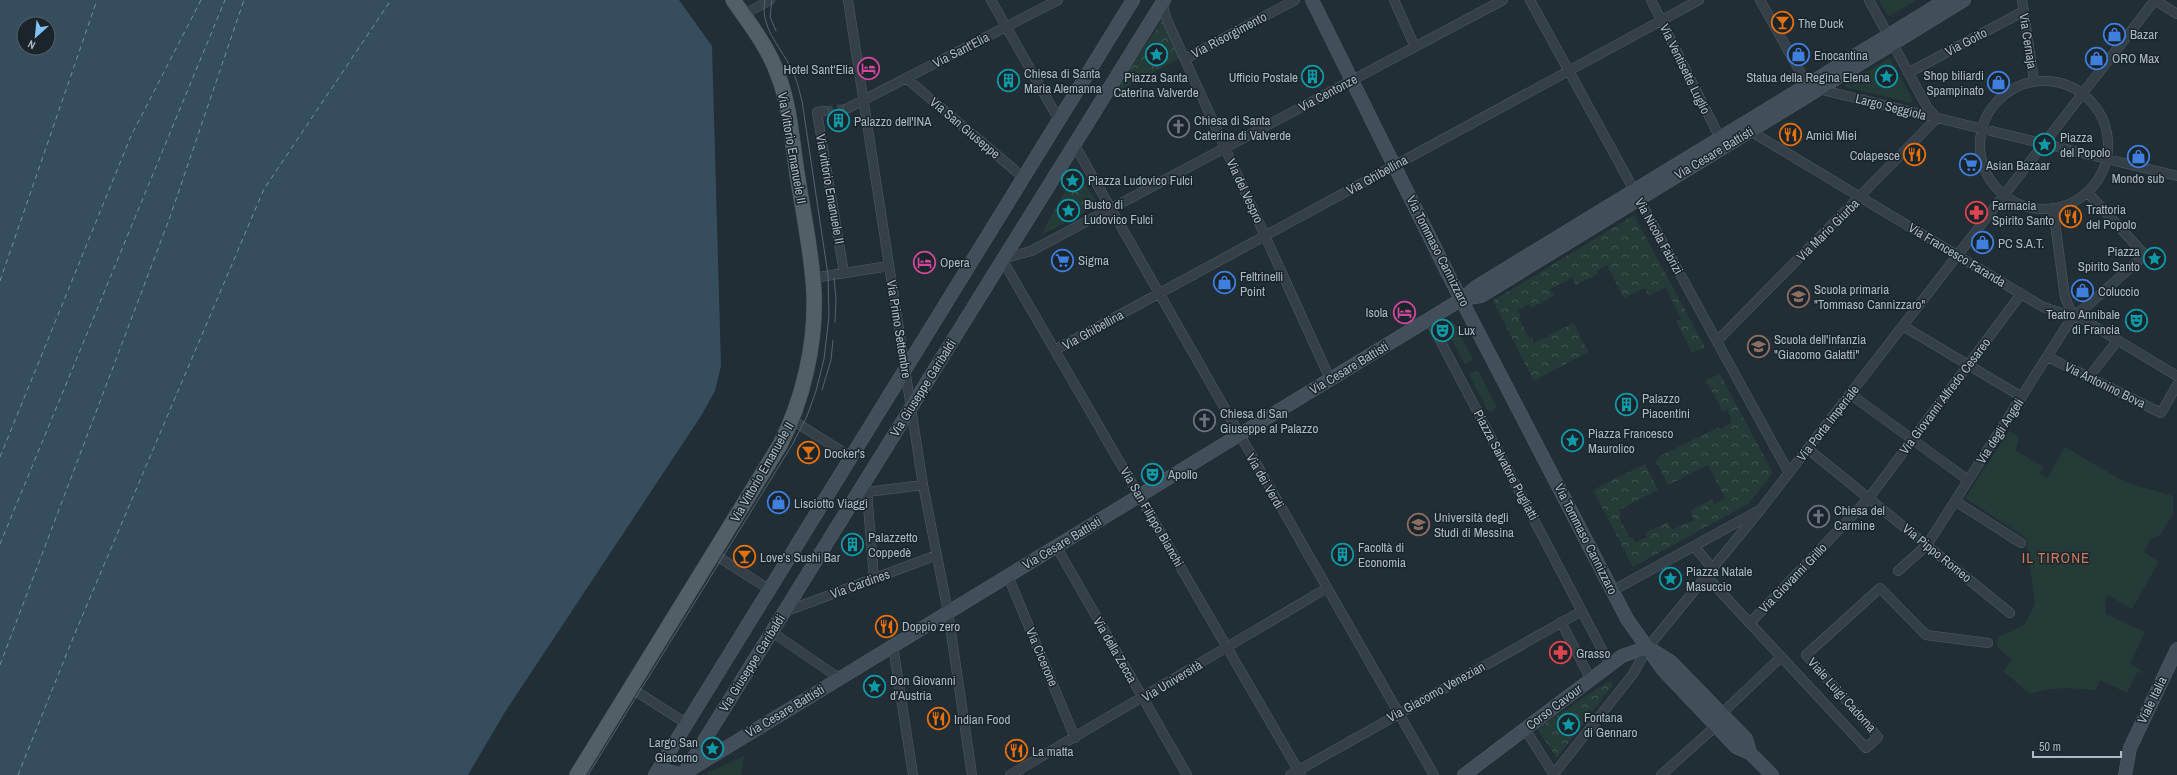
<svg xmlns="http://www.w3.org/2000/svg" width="2177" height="775" viewBox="0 0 2177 775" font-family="'Archivo Narrow',sans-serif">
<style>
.green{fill:#253b38}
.park{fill:url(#park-crowns)}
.water{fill:#354d5d;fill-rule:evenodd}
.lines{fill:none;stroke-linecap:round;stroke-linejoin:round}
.ferry{stroke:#7091a7;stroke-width:1;stroke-dasharray:5 4;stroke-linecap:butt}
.street-tunnel{stroke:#36434b;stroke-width:9;stroke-dasharray:9 4.5;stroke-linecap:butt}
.street-casing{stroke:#515d65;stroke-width:10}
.secondary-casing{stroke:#515d65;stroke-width:14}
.primary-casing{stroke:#404b53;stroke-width:16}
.street{stroke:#343f47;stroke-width:9}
.secondary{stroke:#424f5a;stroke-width:13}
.primary{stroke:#525f67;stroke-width:15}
.tram{stroke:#56646e;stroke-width:1}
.labels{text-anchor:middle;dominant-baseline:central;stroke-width:3;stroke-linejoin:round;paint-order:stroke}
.poi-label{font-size:13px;fill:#aebac4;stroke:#1a242b;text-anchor:start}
.street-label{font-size:13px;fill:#aebac4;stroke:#1a242b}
.quarter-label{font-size:15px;letter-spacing:1px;fill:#cf7a5e;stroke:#1a242b}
</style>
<defs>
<pattern id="park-crowns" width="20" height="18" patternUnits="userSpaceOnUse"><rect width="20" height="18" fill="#253b38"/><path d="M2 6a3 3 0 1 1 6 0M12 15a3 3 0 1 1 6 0" fill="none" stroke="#425553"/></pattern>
</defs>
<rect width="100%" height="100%" fill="#212e36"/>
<path class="green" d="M1879,0H1916L1890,16L1887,15Z
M1890,58L1913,100L1911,103L1846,87L1844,85Z
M1452,323L1455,324L1473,359L1466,364L1464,363L1446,329L1447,325Z
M1476,370L1479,372L1497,407L1491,412L1488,411L1470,377L1471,373Z
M2009,431L2019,437L2016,451L2044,467L2040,474L2047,478L2065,447L2125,482L2173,496V514L2160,535L2151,539L2144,552L2159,562L2132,609L2108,595L2105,600L2106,614L2145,632L2130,664L2143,671L2142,673L2138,671L2127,693L2100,680L2095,691C2073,687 2051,687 2030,694L2003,671L2012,660L1997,647L1998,637L2024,625L2035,604L2026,538L1965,498Z
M744,756L741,775H707V773Z"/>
<path class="park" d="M1162,20L1180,58L1114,93Z
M1077,175L1080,177L1097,202L1095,207L1043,234L1042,233L1073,177Z
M1634,215L1705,347L1692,353L1676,321L1681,319L1666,287L1649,296L1645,288L1624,298L1607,265L1597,271L1598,274L1576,285L1572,278L1550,289L1554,296L1531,308L1529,304L1518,310L1521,316L1519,318L1529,338L1532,337L1534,343L1574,323L1588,352L1534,381L1493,301Z
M1720,374L1773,473L1748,504L1633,567L1593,490L1645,464L1658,490L1619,510L1621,515L1619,517L1630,538L1632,537L1635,543L1647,537L1645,533L1668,522L1672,530L1694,520L1690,511L1712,499L1714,504L1725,498L1708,465L1668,485L1656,461L1659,459L1658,457L1719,427L1720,429L1731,423L1730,421L1732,420L1727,409L1723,412L1706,380Z
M1607,682H1612V686L1557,758L1537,729Z"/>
<path class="water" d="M0,0H679L712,46L721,366L715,391L701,416L505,712L468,775H0ZM24,24H48V48H24Z
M1562 724a6 6 0 1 1 12 0a6 6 0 1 1-12 0Z"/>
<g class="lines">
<path class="ferry" d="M0,281L97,0
M0,457L131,136L201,0
M0,544L225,0
M0,665L170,217L244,0
M18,775L75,633L264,189L391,0"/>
<path class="street-tunnel" d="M824,111L848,108"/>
<defs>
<path id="street" d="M848,0L923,485L948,612L972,775
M991,0L1059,120
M1394,0L1415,47
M1530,0L1789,473
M1651,0L1720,138
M1760,0L1807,84L1818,89L2177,176
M1869,0L1927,107L1937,118
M2022,0L2034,81
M2155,0L2177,14
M1162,3L1167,20L1330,379
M743,15L770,0
M1185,59L1295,0
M1908,73L2024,11
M906,78L1024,178
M1980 145a64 64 0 1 1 128 0a64 64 0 1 1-128 0Z
M848,108L1058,0
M824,111L817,112L844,273
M1747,129L2043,307L2084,320L2177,376
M1074,144L1434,775
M2053,208L2065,297L2073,316
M813,278L889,266
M1429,319L1610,665
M1903,326L2022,397
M1717,341L1937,118
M1055,350L1699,0
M2048,357L2161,413L2177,385
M2089,377L2118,340
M1850,394L1968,480
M792,420L851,457
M1808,449L2010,613
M862,490L867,492L923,485
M867,492L874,579
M1955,501L2021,543
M1056,546L1187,775
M1694,546L1712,568
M714,554L770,590
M1898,571L1927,545L2073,316L2087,306L2145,255L2087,192
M1008,576L1075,738
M1706,576L1866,748L1878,737L1806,655L1880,588L1926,635L1988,643
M1612,591L1756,512
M784,612L937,555
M1561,622L1591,680
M1750,623L1869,498L2021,294
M772,632L839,678
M893,646L913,775
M631,688L687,724
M1721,714L1781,657
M1525,729L1554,775
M1010,775L1327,588
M1290,775L1582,611
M1301,775L1002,259L1031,251L1503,0
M1553,775L1633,674L1648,647L1761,509L2155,0
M1661,775L1716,726"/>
<path id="secondary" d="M1312,0L1448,274L1627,619L1663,670L1736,747L1750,753L1772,775
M1462,299L1481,296L1964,0
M1652,650L1671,662L1746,739L1750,753
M658,770L683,774L1462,299L1476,287L1946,0
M686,770L1164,0
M655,775L1133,0
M1464,775L1622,656L1648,647
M2125,775L2130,748L2177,649"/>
<path id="primary" d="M577,775L780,445C803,400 816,344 814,293C812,253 803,212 797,173C792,141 790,106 778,75C768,47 750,24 733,0"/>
</defs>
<use href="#street" class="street-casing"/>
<use href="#secondary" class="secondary-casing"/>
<use href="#primary" class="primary-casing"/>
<use href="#street" class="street"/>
<use href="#secondary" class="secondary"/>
<use href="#primary" class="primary"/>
<path class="tram" d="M772,0L770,17L776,31
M834,278L836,299L835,322
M822,390L831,360L833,340
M588,775L792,445L807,416L816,391L824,359L829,316L828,275L802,101C799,90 797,79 791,68C780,46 759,26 765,0"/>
</g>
<defs>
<symbol id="bar-ring" viewBox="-11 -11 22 22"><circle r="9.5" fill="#1a242b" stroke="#e8710a" stroke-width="1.5"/><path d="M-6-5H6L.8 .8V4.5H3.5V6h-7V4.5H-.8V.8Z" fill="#e8710a"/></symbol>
<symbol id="shop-ring" viewBox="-11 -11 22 22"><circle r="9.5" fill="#1a242b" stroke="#3f7fe0" stroke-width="1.5"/><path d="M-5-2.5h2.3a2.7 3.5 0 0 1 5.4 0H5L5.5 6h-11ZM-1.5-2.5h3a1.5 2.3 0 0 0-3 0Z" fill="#3f7fe0"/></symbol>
<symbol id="sight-ring" viewBox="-11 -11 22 22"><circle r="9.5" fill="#1a242b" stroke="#0f9aa8" stroke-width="1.5"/><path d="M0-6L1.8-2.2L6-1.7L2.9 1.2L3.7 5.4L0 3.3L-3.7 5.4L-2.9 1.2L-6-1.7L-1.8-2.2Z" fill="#0f9aa8"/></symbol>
<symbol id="hotel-ring" viewBox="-11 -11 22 22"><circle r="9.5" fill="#1a242b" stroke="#d1479c" stroke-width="1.5"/><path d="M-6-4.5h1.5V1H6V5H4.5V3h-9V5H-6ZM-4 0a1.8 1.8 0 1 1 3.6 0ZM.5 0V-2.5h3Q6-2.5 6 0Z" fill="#d1479c"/></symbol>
<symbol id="building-ring" viewBox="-11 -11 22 22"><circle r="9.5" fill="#1a242b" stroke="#0f9aa8" stroke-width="1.5"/><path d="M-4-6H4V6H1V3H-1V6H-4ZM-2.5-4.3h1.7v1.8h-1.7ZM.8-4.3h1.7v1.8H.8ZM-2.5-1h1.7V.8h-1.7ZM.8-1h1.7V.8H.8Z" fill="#0f9aa8"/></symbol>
<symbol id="church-ring" viewBox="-11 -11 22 22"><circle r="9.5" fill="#1a242b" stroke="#6b7280" stroke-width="1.5"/><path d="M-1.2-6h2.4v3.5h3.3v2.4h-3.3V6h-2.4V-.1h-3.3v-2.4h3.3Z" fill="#6b7280"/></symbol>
<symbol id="restaurant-ring" viewBox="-11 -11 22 22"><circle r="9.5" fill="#1a242b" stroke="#e8710a" stroke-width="1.5"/><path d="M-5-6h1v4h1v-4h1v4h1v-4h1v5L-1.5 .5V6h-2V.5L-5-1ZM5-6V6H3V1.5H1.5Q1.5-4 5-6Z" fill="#e8710a"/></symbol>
<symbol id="supermarket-ring" viewBox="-11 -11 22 22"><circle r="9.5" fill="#1a242b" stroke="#3f7fe0" stroke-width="1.5"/><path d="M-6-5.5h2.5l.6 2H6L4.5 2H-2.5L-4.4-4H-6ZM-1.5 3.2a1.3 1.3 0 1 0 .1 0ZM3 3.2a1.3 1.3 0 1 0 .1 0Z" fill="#3f7fe0"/></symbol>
<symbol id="pharmacy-ring" viewBox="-11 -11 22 22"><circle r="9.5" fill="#1a242b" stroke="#e0444e" stroke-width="1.5"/><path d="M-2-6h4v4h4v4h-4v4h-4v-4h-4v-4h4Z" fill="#e0444e"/></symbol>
<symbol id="school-ring" viewBox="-11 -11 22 22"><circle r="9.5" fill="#1a242b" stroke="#8d6e63" stroke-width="1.5"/><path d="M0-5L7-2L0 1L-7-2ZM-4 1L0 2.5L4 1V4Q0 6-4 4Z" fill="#8d6e63"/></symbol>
<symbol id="theatre-ring" viewBox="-11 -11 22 22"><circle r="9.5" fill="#1a242b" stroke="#0f9aa8" stroke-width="1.5"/><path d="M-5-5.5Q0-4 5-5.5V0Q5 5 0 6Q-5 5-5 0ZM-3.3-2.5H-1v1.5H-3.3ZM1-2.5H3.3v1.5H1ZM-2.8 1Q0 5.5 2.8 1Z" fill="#0f9aa8"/></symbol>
<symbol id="university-ring" viewBox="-11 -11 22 22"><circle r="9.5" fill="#1a242b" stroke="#8d6e63" stroke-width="1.5"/><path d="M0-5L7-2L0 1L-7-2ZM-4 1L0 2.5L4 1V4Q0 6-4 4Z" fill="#8d6e63"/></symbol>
</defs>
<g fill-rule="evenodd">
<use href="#bar-ring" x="1770" y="10" width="25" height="25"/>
<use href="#shop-ring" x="2102" y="22" width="25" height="25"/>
<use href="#sight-ring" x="1144" y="42" width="25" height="25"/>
<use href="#shop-ring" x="1786" y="42" width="25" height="25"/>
<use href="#shop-ring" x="2084" y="46" width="25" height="25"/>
<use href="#hotel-ring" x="856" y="56" width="25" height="25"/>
<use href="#building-ring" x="1300" y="64" width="25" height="25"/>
<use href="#sight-ring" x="1874" y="64" width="25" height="25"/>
<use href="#building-ring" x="996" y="68" width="25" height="25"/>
<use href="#shop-ring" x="1986" y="70" width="25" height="25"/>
<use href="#building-ring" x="826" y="108" width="25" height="25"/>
<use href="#church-ring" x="1166" y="114" width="25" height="25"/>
<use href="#restaurant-ring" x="1778" y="122" width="25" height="25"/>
<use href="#sight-ring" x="2032" y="132" width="25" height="25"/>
<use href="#restaurant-ring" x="1902" y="142" width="25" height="25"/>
<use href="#shop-ring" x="2126" y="144" width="25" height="25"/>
<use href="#supermarket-ring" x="1958" y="152" width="25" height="25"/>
<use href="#sight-ring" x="1060" y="168" width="25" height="25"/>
<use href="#sight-ring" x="1056" y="198" width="25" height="25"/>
<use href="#pharmacy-ring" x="1964" y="200" width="25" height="25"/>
<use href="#restaurant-ring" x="2058" y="204" width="25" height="25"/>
<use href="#shop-ring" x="1970" y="230" width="25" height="25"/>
<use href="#sight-ring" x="2142" y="246" width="25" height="25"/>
<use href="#supermarket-ring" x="1050" y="248" width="25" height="25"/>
<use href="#hotel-ring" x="912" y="250" width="25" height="25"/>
<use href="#shop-ring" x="1212" y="270" width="25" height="25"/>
<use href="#shop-ring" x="2070" y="278" width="25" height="25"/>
<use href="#school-ring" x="1786" y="284" width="25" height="25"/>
<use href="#hotel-ring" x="1392" y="300" width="25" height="25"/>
<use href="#theatre-ring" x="2124" y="308" width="25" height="25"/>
<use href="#theatre-ring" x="1430" y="318" width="25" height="25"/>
<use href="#school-ring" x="1746" y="334" width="25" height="25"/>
<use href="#building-ring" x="1614" y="392" width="25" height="25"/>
<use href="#church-ring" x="1192" y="408" width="25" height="25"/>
<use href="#sight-ring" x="1560" y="428" width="25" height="25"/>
<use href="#bar-ring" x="796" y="440" width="25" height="25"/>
<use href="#theatre-ring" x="1140" y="462" width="25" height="25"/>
<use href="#shop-ring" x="766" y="490" width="25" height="25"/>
<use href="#church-ring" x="1806" y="504" width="25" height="25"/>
<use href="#university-ring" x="1406" y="512" width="25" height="25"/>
<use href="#building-ring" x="840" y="532" width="25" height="25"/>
<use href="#building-ring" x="1330" y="542" width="25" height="25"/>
<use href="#bar-ring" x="732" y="544" width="25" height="25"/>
<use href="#sight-ring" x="1658" y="566" width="25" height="25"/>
<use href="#restaurant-ring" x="874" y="614" width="25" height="25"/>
<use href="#pharmacy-ring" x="1548" y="640" width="25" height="25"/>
<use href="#sight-ring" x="862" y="674" width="25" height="25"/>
<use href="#restaurant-ring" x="926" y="706" width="25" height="25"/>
<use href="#sight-ring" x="1556" y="712" width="25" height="25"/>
<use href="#sight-ring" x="700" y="736" width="25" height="25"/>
<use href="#restaurant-ring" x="1004" y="738" width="25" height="25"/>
</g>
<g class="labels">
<g class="poi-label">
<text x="1798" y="23">The Duck</text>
<text x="2130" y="34">Bazar</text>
<text x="1814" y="55">Enocantina</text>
<text x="2112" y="58">ORO Max</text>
<text x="854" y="69" text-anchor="end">Hotel Sant‘Elia</text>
<text x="1024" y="73">Chiesa di Santa<tspan x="1024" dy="15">Maria Alemanna</tspan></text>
<text x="1984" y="75" text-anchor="end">Shop biliardi<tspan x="1984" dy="15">Spampinato</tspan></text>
<text x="1156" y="77" text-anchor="middle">Piazza Santa<tspan x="1156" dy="15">Caterina Valverde</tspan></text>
<text x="1298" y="77" text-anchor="end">Ufficio Postale</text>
<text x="1870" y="77" text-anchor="end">Statua della Regina Elena</text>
<text x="1194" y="120">Chiesa di Santa<tspan x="1194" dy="15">Caterina di Valverde</tspan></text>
<text x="854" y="121">Palazzo dell'INA</text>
<text x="1806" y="135">Amici Miei</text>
<text x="2060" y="137">Piazza<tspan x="2060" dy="15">del Popolo</tspan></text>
<text x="1900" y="155" text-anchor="end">Colapesce</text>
<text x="1986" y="165">Asian Bazaar</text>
<text x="2138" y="178" text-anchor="middle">Mondo sub</text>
<text x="1088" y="180">Piazza Ludovico Fulci</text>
<text x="1084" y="204">Busto di<tspan x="1084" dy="15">Ludovico Fulci</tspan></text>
<text x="1992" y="205">Farmacia<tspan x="1992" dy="15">Spirito Santo</tspan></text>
<text x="2086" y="209">Trattoria<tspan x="2086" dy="15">del Popolo</tspan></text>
<text x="1998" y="243">PC S.A.T.</text>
<text x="2140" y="251" text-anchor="end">Piazza<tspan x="2140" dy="15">Spirito Santo</tspan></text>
<text x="1078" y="260">Sigma</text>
<text x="940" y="262">Opera</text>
<text x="1240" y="276">Feltrinelli<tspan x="1240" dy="15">Point</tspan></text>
<text x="1814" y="289">Scuola primaria<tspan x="1814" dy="15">"Tommaso Cannizzaro"</tspan></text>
<text x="2098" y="291">Coluccio</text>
<text x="1388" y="312" text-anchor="end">Isola</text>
<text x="2120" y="314" text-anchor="end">Teatro Annibale<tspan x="2120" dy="15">di Francia</tspan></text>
<text x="1458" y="330">Lux</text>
<text x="1774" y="339">Scuola dell'infanzia<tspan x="1774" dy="15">"Giacomo Galatti"</tspan></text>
<text x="1642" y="398">Palazzo<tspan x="1642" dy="15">Piacentini</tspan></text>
<text x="1220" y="413">Chiesa di San<tspan x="1220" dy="15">Giuseppe al Palazzo</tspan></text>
<text x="1588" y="433">Piazza Francesco<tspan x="1588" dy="15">Maurolico</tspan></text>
<text x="824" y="453">Docker's</text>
<text x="1168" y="474">Apollo</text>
<text x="794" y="503">Lisciotto Viaggi</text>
<text x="1834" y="510">Chiesa del<tspan x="1834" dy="15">Carmine</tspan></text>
<text x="1434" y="517">Università degli<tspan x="1434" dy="15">Studi di Messina</tspan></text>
<text x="868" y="537">Palazzetto<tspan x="868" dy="15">Coppedè</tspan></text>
<text x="1358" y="547">Facoltà di<tspan x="1358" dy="15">Economia</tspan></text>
<text x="760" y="557">Love's Sushi Bar</text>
<text x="1686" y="571">Piazza Natale<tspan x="1686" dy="15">Masuccio</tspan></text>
<text x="902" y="626">Doppio zero</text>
<text x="1576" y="653">Grasso</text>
<text x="890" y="680">Don Giovanni<tspan x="890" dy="15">d'Austria</tspan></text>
<text x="1584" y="717">Fontana<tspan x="1584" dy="15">di Gennaro</tspan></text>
<text x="954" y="719">Indian Food</text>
<text x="698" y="742" text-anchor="end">Largo San<tspan x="698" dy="15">Giacomo</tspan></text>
<text x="1032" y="751">La matta</text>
</g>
<g class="street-label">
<text transform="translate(1229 35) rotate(-28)">Via Risorgimento</text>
<text transform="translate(2028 41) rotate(81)">Via Cernaja</text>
<text transform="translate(1966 42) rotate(-28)">Via Goito</text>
<text transform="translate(961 50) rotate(-27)">Via Sant'Elia</text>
<text transform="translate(1685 69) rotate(64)">Via Ventisette Luglio</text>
<text transform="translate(1328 93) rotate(-28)">Via Centonze</text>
<text transform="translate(1891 107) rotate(14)">Largo Seggiola</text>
<text transform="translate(965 128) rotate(40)">Via San Giuseppe</text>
<text transform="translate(792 148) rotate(80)">Via Vittorio Emanuele II</text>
<text transform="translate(1714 153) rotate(-31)">Via Cesare Battisti</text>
<text transform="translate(1377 175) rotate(-29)">Via Ghibellina</text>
<text transform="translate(830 189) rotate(80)">Via vittorio Emanuele II</text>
<text transform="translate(1245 191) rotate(65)">Via del Vespro</text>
<text transform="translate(1828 230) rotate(-45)">Via Mario Giurba</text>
<text transform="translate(1659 236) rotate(61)">Via Nicola Fabrizi</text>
<text transform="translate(1438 251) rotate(63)">Via Tommaso Cannizzaro</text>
<text transform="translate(1957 255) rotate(31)">Via Francesco Faranda</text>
<text transform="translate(899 329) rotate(81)">Via Primo Settembre</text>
<text transform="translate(1093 330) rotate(-29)">Via Ghibellina</text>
<text transform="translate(1349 368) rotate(-31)">Via Cesare Battisti</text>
<text transform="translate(2105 385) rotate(26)">Via Antonino Bova</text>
<text transform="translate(923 388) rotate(-58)">Via Giuseppe Garibaldi</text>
<text transform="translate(1945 396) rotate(-53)">Via Giovanni Alfredo Cesareo</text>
<text transform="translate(1828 423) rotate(-52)">Via Porta Imperiale</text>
<text transform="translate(2000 431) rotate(-57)">Via degli Angeli</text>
<text transform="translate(1506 465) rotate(62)">Piazza Salvatore Pugliatti</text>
<text transform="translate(762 472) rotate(-60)">Via Vittorio Emanuele II</text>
<text transform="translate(1265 481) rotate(60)">Via dei Verdi</text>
<text transform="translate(1152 517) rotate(60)">Via San Filippo Bianchi</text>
<text transform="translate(1586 539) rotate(63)">Via Tommaso Cannizzaro</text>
<text transform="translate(1062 543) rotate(-31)">Via Cesare Battisti</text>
<text transform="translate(1937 553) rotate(39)">Via Pippo Romeo</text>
<text transform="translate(1793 578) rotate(-46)">Via Giovanni Grillo</text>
<text transform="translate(860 584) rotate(-20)">Via Cardines</text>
<text transform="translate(1115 650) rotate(60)">Via della Zecca</text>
<text transform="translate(1042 657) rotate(67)">Via Cicerone</text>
<text transform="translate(752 663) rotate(-58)">Via Giuseppe Garibaldi</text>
<text transform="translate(1172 681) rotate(-31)">Via Università</text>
<text transform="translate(1436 692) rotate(-29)">Via Giacomo Venezian</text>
<text transform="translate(1842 695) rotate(48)">Viale Luigi Cadorna</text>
<text transform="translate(2152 700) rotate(-64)">Viale Italia</text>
<text transform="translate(1554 707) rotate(-37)">Corso Cavour</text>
<text transform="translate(785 711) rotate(-31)">Via Cesare Battisti</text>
</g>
<g class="quarter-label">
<text x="2056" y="557">IL TIRONE</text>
</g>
</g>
<g transform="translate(36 36) rotate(207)"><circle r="19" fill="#1a242b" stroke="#556068"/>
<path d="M0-3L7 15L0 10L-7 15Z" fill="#83c3f4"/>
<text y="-6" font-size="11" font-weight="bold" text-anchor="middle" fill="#aebac4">N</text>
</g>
<path d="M2033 751v6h88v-6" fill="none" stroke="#aebac4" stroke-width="2"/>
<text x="2039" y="751" font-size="12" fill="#aebac4" stroke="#1a242b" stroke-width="3" paint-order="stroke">50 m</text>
</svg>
